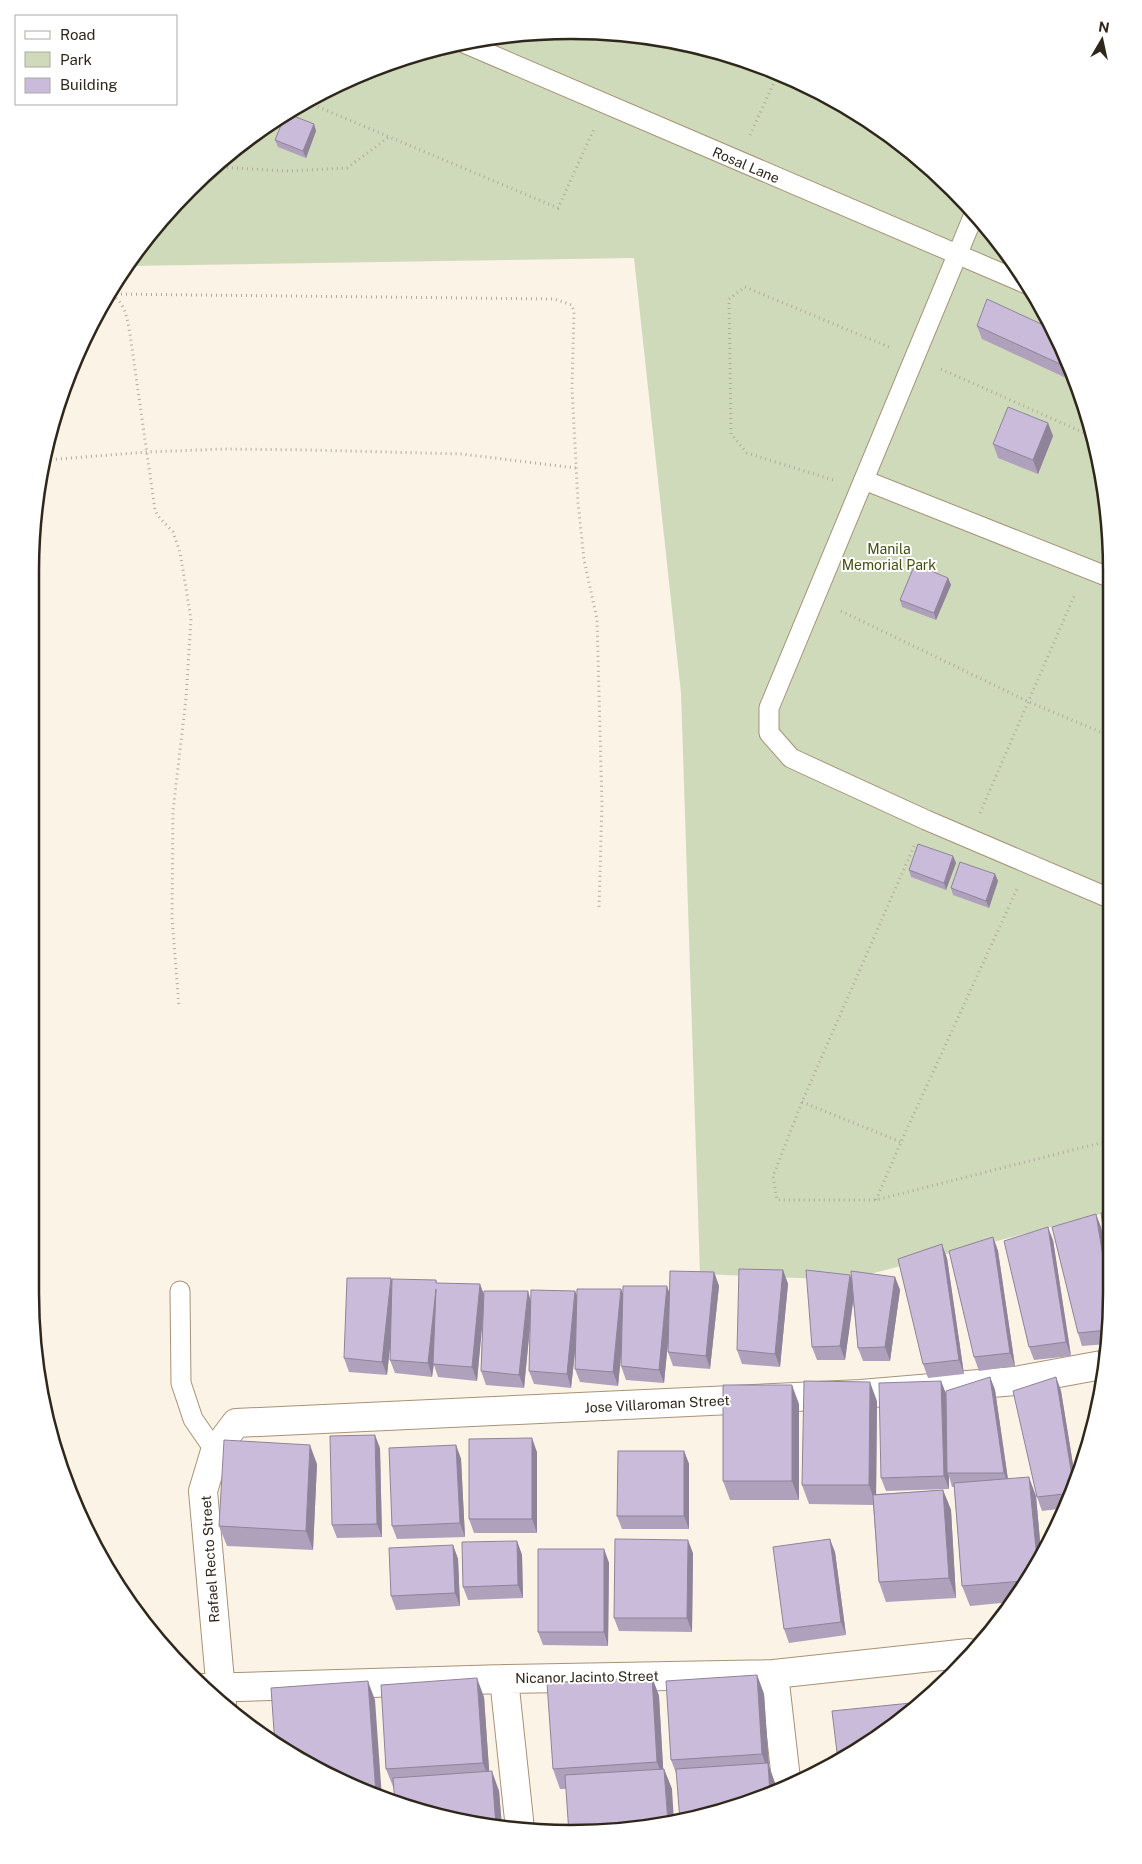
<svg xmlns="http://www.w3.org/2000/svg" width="1142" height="1864" viewBox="0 0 1142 1864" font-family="'Public Sans',sans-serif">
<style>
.green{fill:#cfdabb}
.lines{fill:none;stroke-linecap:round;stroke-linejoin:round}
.lane-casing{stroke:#a89276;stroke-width:21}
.street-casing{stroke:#a89276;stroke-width:30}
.path{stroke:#b3aa9e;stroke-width:3;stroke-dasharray:1 4;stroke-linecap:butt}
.lane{stroke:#fff;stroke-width:19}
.street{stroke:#fff;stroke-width:28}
.wall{fill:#afa1bc}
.shaded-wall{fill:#8e8399}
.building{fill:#cbbbdb;stroke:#8e8399}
.labels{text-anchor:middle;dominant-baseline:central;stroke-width:4;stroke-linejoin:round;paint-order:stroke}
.street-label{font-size:14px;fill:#30271b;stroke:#fff}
.park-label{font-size:14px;fill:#40520e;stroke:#fff}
.rim{fill:none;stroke:#30271b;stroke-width:2.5}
</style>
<rect width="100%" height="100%" fill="#fcf3e7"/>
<path class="green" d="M606,31L711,48L810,86L900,142L978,215L1040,301L1083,397L1111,535L1108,1212L847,1280L700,1274L681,693L634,258L128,266L142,242L214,164L300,103L397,59L500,35Z"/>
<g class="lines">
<defs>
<path id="lane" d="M464,43L1029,285
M975,212L769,708V733L791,758L926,820L1109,898
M864,480L1111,578
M180,1291L181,1383L193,1419L215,1451"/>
<path id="street" d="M774,1674L787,1788
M504,1679L520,1829
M203,1688L504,1679L774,1674L969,1653
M222,1703L203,1491L215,1451L236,1423L861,1394L1015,1381L1107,1364"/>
</defs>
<use href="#lane" class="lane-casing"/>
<use href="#street" class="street-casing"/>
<path class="path" d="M304,101L558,208L594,129
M750,135L778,74
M212,167L289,171L347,168L389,137
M111,294L554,299L572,305L574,312L572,388L578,502L584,560L597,619L602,804L599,909
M112,295C126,304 127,319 130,334L155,510L158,516L173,532L180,552L191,619L186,698L173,811L172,918L179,1007
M941,369L1091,436
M46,460L147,452L225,449L310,450L462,454L576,468
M833,480L747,453L731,434L729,299L745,287L889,347
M841,611L1029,702L1110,736
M980,813L1075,594
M914,846L802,1102L773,1176L777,1200H876L1108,1141
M802,1102L901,1142
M876,1200L901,1142L1017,889"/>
<use href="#lane" class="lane"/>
<use href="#street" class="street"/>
</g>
<path class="wall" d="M314,124L316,131L306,158L278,147L275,140Z
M977,326L1052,329L1077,383L982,339Z
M1048,423L1053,436L1038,474L998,458L993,444Z
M948,578L951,585L936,620L902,607L900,600Z
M953,856L956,863L946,890L911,877L909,870Z
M995,874L998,881L989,908L953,895L951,888Z
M1101,1227L1108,1269L1107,1344L1082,1346L1078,1333Z
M993,1237L998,1251L1015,1366L979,1371L974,1357Z
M1053,1240L1071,1356L1034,1360L1029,1347Z
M947,1258L964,1374L928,1378L923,1364Z
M783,1270L788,1284L780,1367L742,1364L737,1350Z
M714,1272L719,1286L710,1369L673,1366L668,1352V1342L664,1383L626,1380L621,1366L622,1346L618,1386L580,1382L575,1369L576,1345L571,1388L534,1384L529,1371L530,1328L524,1388L486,1385L481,1371L483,1310L477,1381L438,1377L434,1365L432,1377L395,1373L390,1360V1345L387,1375L349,1372L344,1358L392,1282L436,1280L437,1283L484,1295L531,1301L575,1291L577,1296L621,1289L623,1295L670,1293Z
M895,1277L900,1290L890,1361H863L858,1348L853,1300L845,1360H817L812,1347L852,1280Z
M990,1377L995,1390L1008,1479L1036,1496L1041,1552L1012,1602L970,1606L962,1586L954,1487H952L949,1476V1489L886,1491L881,1478L941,1381L946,1394Z
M1056,1377L1061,1391L1076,1483L1071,1500L1066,1508L1042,1511L1037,1497Z
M877,1401L876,1494L943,1490L951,1510L956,1598L886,1602L879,1582L873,1505L809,1504L802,1485Z
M799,1404V1500H730L723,1481Z
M456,1445L461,1459L465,1537L397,1539L392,1526Z
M380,1448L382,1537L337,1538L332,1525Z
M684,1451L689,1464V1529H622L617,1516Z
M537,1452V1533H474L469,1519Z
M317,1464L313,1550L227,1546L219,1526Z
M517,1541L522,1555L523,1598L468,1600L463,1587Z
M453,1545L458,1559L460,1606L396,1610L391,1596Z
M604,1549L609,1563L608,1646L543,1645L538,1632Z
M835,1552L846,1635L789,1643L784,1629Z
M693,1553L692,1632L619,1631L614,1618Z
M757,1675L764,1694L769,1766L775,1783L776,1793L745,1805L676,1773L671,1760Z
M652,1677L659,1696L663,1769H664L672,1789H560L553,1769Z
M484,1697L489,1771L499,1791L502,1827L466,1824L394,1789L386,1769Z"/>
<path class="shaded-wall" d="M314,124L316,131L306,158L303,151Z
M1048,423L1053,436L1038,474L1033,460Z
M948,578L951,585L936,620L934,613Z
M953,856L956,863L946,890L944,883Z
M995,874L998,881L989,908L986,901Z
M1096,1214L1101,1227L1108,1269V1287Z
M1048,1227L1053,1240L1071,1356L1066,1342Z
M993,1237L998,1251L1015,1366L1010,1353Z
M942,1244L947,1258L964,1374L959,1360Z
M783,1270L788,1284L780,1367L775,1354Z
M714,1272L719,1286L710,1369L706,1356Z
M850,1275L855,1289L845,1360L840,1346Z
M895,1277L900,1290L890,1361L885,1347Z
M391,1278L396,1292L387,1375L382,1362Z
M480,1284L485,1297L477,1381L472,1367Z
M667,1286L672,1300L664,1383L659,1370Z
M436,1289L441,1302L432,1377L428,1363Z
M621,1289L626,1302L618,1386L613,1372Z
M528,1291L532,1305L524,1388L519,1375Z
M575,1291L580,1304L571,1388L567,1374Z
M990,1377L995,1390L1009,1487L1004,1473Z
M1056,1377L1061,1391L1076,1483L1074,1489Z
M941,1381L946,1394L947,1473L949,1476V1489L944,1476Z
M870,1382L877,1401L876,1505L869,1485Z
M792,1385L799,1404V1500L792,1481Z
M375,1435L380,1448L382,1537L377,1524Z
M532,1438L537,1452V1533L532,1519Z
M310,1445L317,1464L313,1550L306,1531Z
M456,1445L461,1459L465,1537L460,1523Z
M684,1451L689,1464V1529L684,1516Z
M1029,1477L1036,1496L1041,1552L1037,1559Z
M943,1490L951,1510L956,1598L949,1578Z
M830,1539L835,1552L846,1635L841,1622Z
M688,1540L693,1553L692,1632L687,1618Z
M517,1541L522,1555L523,1598L518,1585Z
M453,1545L458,1559L460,1606L455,1593Z
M604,1549L609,1563L608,1646L604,1632Z
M757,1675L764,1694L769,1766L775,1783L776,1793L770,1795L768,1771L762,1754Z
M652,1677L659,1696L664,1782L657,1762Z
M477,1678L484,1697L490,1782L483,1763Z
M202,1679L207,1691L203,1688Z
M368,1681L375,1700L382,1798L376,1795Z
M664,1769L672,1789L674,1822L668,1823Z
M492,1771L499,1791L502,1827H496Z"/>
<path class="building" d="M286,113L314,124L303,151L275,140Z
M987,299L1052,329L1071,369L977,326Z
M1008,407L1048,423L1033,460L993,444Z
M915,564L948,578L934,613L900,600Z
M918,844L953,856L944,883L909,870Z
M960,862L995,874L986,901L951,888Z
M1108,1211V1259L1101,1213Z
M1096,1214L1108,1287V1330L1078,1333L1052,1227Z
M1048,1227L1066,1342L1029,1347L1004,1241Z
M993,1237L1010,1353L974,1357L949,1251Z
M942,1244L959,1360L923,1364L898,1259Z
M739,1269L783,1270L775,1354L737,1350Z
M806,1270L850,1275L840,1346L812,1347Z
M670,1271L714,1272L706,1356L668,1352Z
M851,1271L895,1277L885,1347L858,1348Z
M347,1278H391L382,1362L344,1358Z
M392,1279L436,1280V1283L480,1284L472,1367L433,1364L436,1289L428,1363L390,1360Z
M623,1286H667L659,1370L621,1366Z
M577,1289H621L613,1372L575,1369Z
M531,1290L575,1291L567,1374L529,1371Z
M484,1291H528L519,1375L481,1371Z
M1107,1349V1363L1103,1378L1098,1351Z
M990,1377L1004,1473H947L946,1391Z
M1056,1377L1074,1489L1073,1493L1037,1497L1013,1391Z
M804,1381L870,1382L869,1485H802Z
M941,1381L944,1476L881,1478L879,1383Z
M723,1385H792V1481H723Z
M375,1435L377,1524L332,1525L330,1436Z
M532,1438V1519H469V1439Z
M224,1440L310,1445L306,1531L219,1526Z
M456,1445L460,1523L392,1526L389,1448Z
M618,1451H684V1516H617Z
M1029,1477L1037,1559L1024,1581L962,1586L954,1483Z
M943,1490L949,1578L879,1582L873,1495Z
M615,1539L688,1540L687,1618H614Z
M830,1539L841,1622L784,1629L773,1547Z
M517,1541L518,1585L463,1587L462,1542Z
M453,1545L455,1593L391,1596L389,1548Z
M538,1549H604V1632H538Z
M757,1675L762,1754L671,1760L666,1681Z
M652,1677L657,1762L553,1769L547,1683Z
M477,1678L483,1763L386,1769L381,1685Z
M193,1679H202L203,1688Z
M368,1681L376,1795L275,1745L271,1688Z
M921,1702L900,1722L838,1761L832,1711Z
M768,1763L770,1795L745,1805L680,1821L676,1769Z
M664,1769L668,1823L642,1829L569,1834L565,1775Z
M492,1771L496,1827L466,1824L395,1804L393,1778Z"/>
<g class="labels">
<g class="street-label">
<text transform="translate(746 165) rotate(23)">Rosal Lane</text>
<text transform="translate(657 1404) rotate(-3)">Jose Villaroman Street</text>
<text transform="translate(210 1559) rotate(-94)">Rafael Recto Street</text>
<text transform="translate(587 1677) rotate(-1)">Nicanor Jacinto Street</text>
</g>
<g class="park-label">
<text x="889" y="549">Manila<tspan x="889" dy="16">Memorial Park</tspan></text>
</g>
</g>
<path d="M0 0H1142V1864H0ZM571 39H571A532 532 0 0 1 1103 571V1293A532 532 0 0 1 571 1825H571A532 532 0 0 1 39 1293V571A532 532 0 0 1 571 39Z" fill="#fff" fill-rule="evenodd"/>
<path class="rim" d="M571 39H571A532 532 0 0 1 1103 571V1293A532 532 0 0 1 571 1825H571A532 532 0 0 1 39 1293V571A532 532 0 0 1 571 39Z"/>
<rect x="15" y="15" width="162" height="90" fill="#ffffff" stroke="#aca9a4"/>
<rect x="25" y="31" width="25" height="8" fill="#ffffff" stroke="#aca9a4"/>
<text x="60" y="40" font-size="15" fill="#30271b">Road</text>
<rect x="25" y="52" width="25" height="15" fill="#cfdabb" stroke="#aca9a4"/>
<text x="60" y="65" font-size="15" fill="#30271b">Park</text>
<rect x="25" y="78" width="25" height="15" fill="#cbbbdb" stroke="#aca9a4"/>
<text x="60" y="90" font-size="15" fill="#30271b">Building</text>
<g transform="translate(1102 40) rotate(9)" stroke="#ffffff" stroke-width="4" paint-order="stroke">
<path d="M0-4L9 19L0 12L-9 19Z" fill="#30271b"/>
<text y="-8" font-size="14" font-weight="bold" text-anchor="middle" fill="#30271b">N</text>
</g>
</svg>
